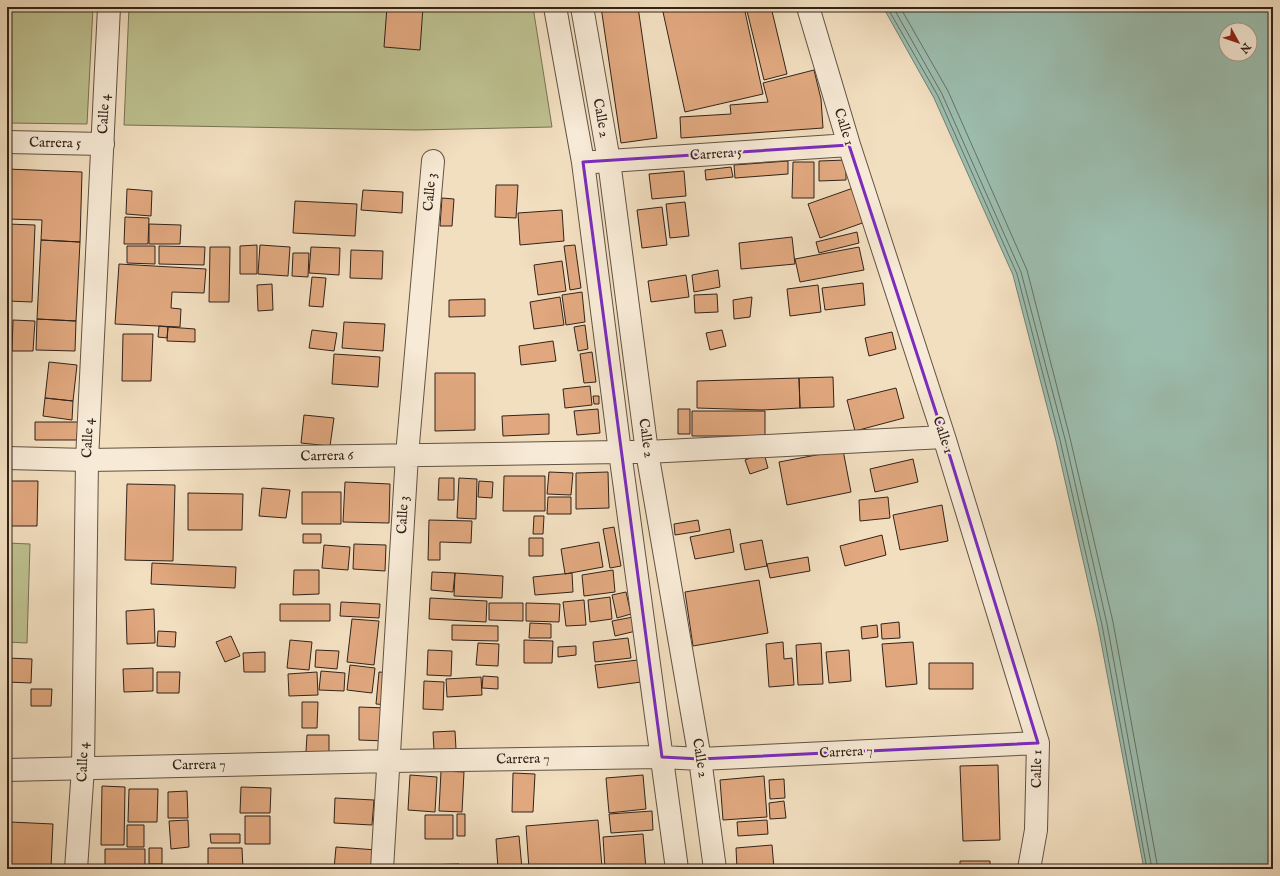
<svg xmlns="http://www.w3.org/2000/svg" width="1280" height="876" viewBox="0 0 1280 876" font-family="'IM FELL English',serif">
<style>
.green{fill:#bec190;stroke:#787255}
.water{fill:#9cbdae;stroke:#727f73;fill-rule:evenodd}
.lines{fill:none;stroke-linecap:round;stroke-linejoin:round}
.shore{stroke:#677064;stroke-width:1}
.building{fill:#e1a87f;stroke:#32231a}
.minor-casing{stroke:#625244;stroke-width:24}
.tertiary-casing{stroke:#625244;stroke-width:24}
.minor{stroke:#f7ead6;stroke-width:22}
.tertiary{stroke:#f7ead6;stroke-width:22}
.marked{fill:none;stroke:#7b2cbf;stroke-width:3;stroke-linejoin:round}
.labels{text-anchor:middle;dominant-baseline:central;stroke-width:4;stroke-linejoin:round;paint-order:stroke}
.street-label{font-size:14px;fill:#32231a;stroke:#f7ead6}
</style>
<rect width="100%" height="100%" fill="#f2dfc0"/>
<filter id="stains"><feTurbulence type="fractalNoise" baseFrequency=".005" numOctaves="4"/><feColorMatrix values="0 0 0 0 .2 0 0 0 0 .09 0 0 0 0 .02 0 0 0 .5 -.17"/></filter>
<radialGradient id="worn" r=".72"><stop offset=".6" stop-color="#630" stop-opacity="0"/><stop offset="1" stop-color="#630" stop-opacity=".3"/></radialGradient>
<path class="green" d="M7,7H93L87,124L7,123Z
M129,7H533L552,127L416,130L124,125Z
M7,543L30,544L27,643L7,642Z"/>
<path class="water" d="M883,7H1273V869H1144L1098,626L1056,441L1013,275L934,98ZM1226,30H1250V54H1226Z"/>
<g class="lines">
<path class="shore" d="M887,7L938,96L1017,274L1060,440L1102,625L1147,869
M893,7L942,94L1021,272L1065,439L1107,624L1152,869
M900,7L948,91L1027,270L1070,438L1113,622L1158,869"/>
</g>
<path class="building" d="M387,7H423L420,50L384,47Z
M601,7H638L657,138L621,143Z
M683,7H744L763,94L685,112L663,12Z
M746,7H771L787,74L764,80Z
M814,70L821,99L823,128L681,138L680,117L731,114L730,105L768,102L763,83Z
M846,160V180L819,181V161Z
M788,161V174L735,178L734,165Z
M793,162H814V198H792Z
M731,167L733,177L706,180L705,170Z
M7,169L82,172L80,242L41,240L42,220L7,219Z
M684,171L686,196L652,199L649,174Z
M496,185H518L516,218L495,217Z
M856,187L868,221L820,238L808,204Z
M127,189L152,191L151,216L126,214Z
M363,190L403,192L402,213L361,210Z
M442,198L454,199L452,226H440Z
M295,201L357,204L355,236L293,233Z
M685,202L689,236L670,238L666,204Z
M662,207L667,245L642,248L637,210Z
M562,210L564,241L520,245L518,213Z
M125,217L149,218L148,244H124Z
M7,224L35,225L32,302L7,301Z
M149,224L181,225L180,244H149Z
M857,232L859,243L819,253L816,242Z
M792,237L795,264L741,269L739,243Z
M41,240L80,242L76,321L37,319Z
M257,245V274H240V246Z
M260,245L290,247L288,276L258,274Z
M575,245L581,288L570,290L564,246Z
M127,246H155V264L127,263Z
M159,246L205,247L204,265L159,264Z
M210,247H230L229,302H209Z
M311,247L340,248L339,275L309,273Z
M859,247L864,270L800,282L795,259Z
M351,250L383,251L382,279L350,278Z
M293,253H309L308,277L292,276Z
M562,261L566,291L538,295L534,265Z
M119,264L206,269L204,293L172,292L171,308L181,309L180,327L115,324Z
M718,270L720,287L694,292L692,275Z
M686,275L689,297L651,302L648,281Z
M312,277L326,278L323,307L309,306Z
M863,283L865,305L825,310L822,288Z
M272,284L273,310L258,311L257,285Z
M818,285L821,312L790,316L787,289Z
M582,292L585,322L566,325L562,295Z
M717,294L718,312L695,313L694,295Z
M560,297L564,325L534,329L530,302Z
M752,297L750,317L734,319L733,300Z
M485,299V316L449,317V300Z
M37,319L76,321L75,351L36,350Z
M13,320L35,321L33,351H12Z
M344,322L385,324L383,351L342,348Z
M585,325L588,349L578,351L574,327Z
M159,326L168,327L167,338L158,337Z
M168,327L195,329V342L167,341Z
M312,330L337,333L334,351L309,348Z
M722,330L726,346L710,350L706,333Z
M892,332L896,349L869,356L865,338Z
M123,334H153L151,381H122Z
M553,341L556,361L521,365L519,346Z
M592,352L596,382L584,383L580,354Z
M334,354L380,357L378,387L332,384Z
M49,362L77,365L73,401L45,398Z
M435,373H475V430L435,431Z
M833,377L834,407L800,408L799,378Z
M799,378L800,408L762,410L697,408V381Z
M590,386L592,405L565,408L563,389Z
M896,388L904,418L855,431L847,400Z
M593,396H599V404H594Z
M45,398L73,401L72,420L43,416Z
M598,409L600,433L577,435L574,411Z
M678,409H690V434H678Z
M692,411H765V436H692Z
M549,414V434L503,436L502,416Z
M304,415L334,418L330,446L301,443Z
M35,422H78L77,440H35Z
M843,450L851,492L787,505L779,462Z
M764,453L768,468L750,474L745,460Z
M913,459L918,482L875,492L870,469Z
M549,472L573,473L571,495L547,494Z
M608,472L609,508L576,509V473Z
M504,476H545V511H503Z
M439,478H454V500H438Z
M459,478L477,479L476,519L457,518Z
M7,481H38L37,526H7Z
M479,481L493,482L492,498L478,497Z
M345,482L390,484L389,523L343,522Z
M127,484L175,485L173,561L125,560Z
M262,488L290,490L286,518L259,516Z
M302,492H341V524H302Z
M188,493L243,494L242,530H188Z
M548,497H571V514H547Z
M888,497L890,518L860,521L859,500Z
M942,505L948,541L900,550L893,515Z
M534,516H544L543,534H533Z
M429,520L472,521L471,543L440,542V560H428Z
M698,520L700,531L675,535L674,524Z
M614,527L621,566L610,568L603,529Z
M730,529L734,552L695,559L690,537Z
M303,534H321V543H303Z
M882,535L886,555L845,566L840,546Z
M529,538H543V556H529Z
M762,540L767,566L745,570L740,544Z
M599,542L603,567L565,574L561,549Z
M354,544L386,545L385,571L353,569Z
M324,545L350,547L348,570L322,568Z
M808,557L810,571L770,578L767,564Z
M152,563L236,567L235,588L151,584Z
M294,570H319V594L293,595Z
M613,570L615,592L584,596L582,575Z
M432,572L455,573L453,592L431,590Z
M455,573L503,576L502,598L454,596Z
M572,573L573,592L535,595L533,577Z
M759,580L768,633L693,646L685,592Z
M626,592L631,614L617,618L612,595Z
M610,597L612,619L590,622L588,600Z
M430,598L487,601L486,622L429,619Z
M584,600L586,625L566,626L563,602Z
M341,602L380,604L379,618L340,616Z
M489,603H523V621L489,620Z
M526,603L560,604L559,622L526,621Z
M280,604H330V621H280Z
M154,609L155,643L127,644L126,611Z
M633,617L636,631L615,636L612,621Z
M352,619L379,621L374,665L347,662Z
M899,622L900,638L882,639L881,624Z
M530,623L551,624V638H529Z
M452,625L498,626V641L452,640Z
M877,625L878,637L862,639L861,627Z
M158,631L176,632L175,647L157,646Z
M231,636L240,656L225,662L216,642Z
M628,638L631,658L595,662L593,642Z
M290,640L312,642L309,670L287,668Z
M524,640L553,641L552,663H524Z
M783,642L784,659L792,658L794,685L769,687L766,644Z
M913,642L917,684L886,687L882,644Z
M478,643L499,644L498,666L476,665Z
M821,643L823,684L798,685L796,645Z
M576,646V655L558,657V647Z
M316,650L339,651L337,669L315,667Z
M428,650L452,651L451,676L427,675Z
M849,650L851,681L829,683L826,652Z
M265,652V672H244L243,653Z
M7,658L32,659L31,683L7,682Z
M638,660L641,682L598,688L595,665Z
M929,663H973V689H929Z
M350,665L375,668L372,693L347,690Z
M153,668V691L124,692L123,669Z
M321,671L345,673L344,691L319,690Z
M157,672H180L179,693H157Z
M317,672L318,695L289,696L288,674Z
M379,672L392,673L389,705L376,704Z
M483,676L498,677V689L482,688Z
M481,677L482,695L447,697L446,679Z
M424,681L444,682L443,710L423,709Z
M31,689H52L51,706H31Z
M302,702H318L317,728H302Z
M359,707L387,708L386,741L359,740Z
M455,731L456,749L434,750L433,732Z
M307,735H329V752H306Z
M998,765L1000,840L963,841L960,766Z
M441,771L464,772L462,812L439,811Z
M513,773L535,774L533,812H512Z
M410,775L437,777L435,812L408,810Z
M643,775L646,809L609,813L606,778Z
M764,776L767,817L723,820L720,780Z
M784,779L785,798L770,799L769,780Z
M102,786L125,787L124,845H101Z
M241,787L271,788L270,813H240Z
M129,789H158L157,822H128Z
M187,791L188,818H168V792Z
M335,798L374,800L372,825L334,823Z
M784,801L786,818L770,819L769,803Z
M652,811L653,830L611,833L609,814Z
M457,814H465V836H457Z
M425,815H453V839H425Z
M245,816H270V844H245Z
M188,820L189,847L171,849L169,821Z
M598,820L602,867L584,869H529L526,826Z
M767,820L768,834L738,836L737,822Z
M10,822L53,824L51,867L8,865Z
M127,825H144V847H127Z
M210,834H240V843H211Z
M643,834L646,869H605L603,837Z
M519,836L522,869H498L496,839Z
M772,845L774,869H737L736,848Z
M336,847L377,850L375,869H334Z
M149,848H162V864H149Z
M208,848H242L243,869H208Z
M105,849H145V869H105Z
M960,861H990V869H960Z
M459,864V869H420V865Z"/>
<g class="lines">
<defs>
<path id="minor" d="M555,7L583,162L620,452L677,869
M582,7L609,161L647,452L700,759L715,869
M808,7L849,145L944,437L1038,743L1036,830L1029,869
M7,142L103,144
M594,162L849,145
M7,458L87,460L620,452H647L944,437
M7,770L390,761L662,757L700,759L1038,743
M382,869L407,455L433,161"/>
<path id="tertiary" d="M76,869L83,768L87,460L109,7"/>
</defs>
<use href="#minor" class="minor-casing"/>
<use href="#tertiary" class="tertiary-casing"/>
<use href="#minor" class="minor"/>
<use href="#tertiary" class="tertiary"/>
</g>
<path class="marked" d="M849,145L944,437L1038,743L700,759L662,757L583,162Z"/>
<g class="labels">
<g class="street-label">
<text transform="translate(104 114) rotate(-87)">Calle 4</text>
<text transform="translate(601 118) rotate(80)">Calle 2</text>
<text transform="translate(844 127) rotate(73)">Calle 1</text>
<text transform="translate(55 143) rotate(1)">Carrera 5</text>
<text transform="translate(716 154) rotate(-4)">Carrera 5</text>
<text transform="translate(430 192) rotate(-85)">Calle 3</text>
<text transform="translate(943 435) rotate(72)">Calle 1</text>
<text transform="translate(88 438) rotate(-87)">Calle 4</text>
<text transform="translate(646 438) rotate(82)">Calle 2</text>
<text transform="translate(327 456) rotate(-1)">Carrera 6</text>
<text transform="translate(403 515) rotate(-87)">Calle 3</text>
<text transform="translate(846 752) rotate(-3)">Carrera 7</text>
<text transform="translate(700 758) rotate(81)">Calle 2</text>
<text transform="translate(523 759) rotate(-1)">Carrera 7</text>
<text transform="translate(83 762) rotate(-88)">Calle 4</text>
<text transform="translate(199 765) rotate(-1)">Carrera 7</text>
<text transform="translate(1037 769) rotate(-89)">Calle 1</text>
</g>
</g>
<rect width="1280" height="876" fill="none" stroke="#f2dfc0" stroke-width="24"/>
<rect x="8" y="8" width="1264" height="860" fill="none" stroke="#32231a" stroke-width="2"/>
<rect x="12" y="12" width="1256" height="852" fill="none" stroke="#32231a"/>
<g transform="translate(1238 42) rotate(130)"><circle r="19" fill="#f7ead6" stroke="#a89a8b"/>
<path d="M0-3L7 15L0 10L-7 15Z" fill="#8f2418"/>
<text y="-6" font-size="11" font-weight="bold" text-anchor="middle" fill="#32231a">N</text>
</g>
<rect width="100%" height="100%" filter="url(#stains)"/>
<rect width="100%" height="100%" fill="url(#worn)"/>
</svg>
